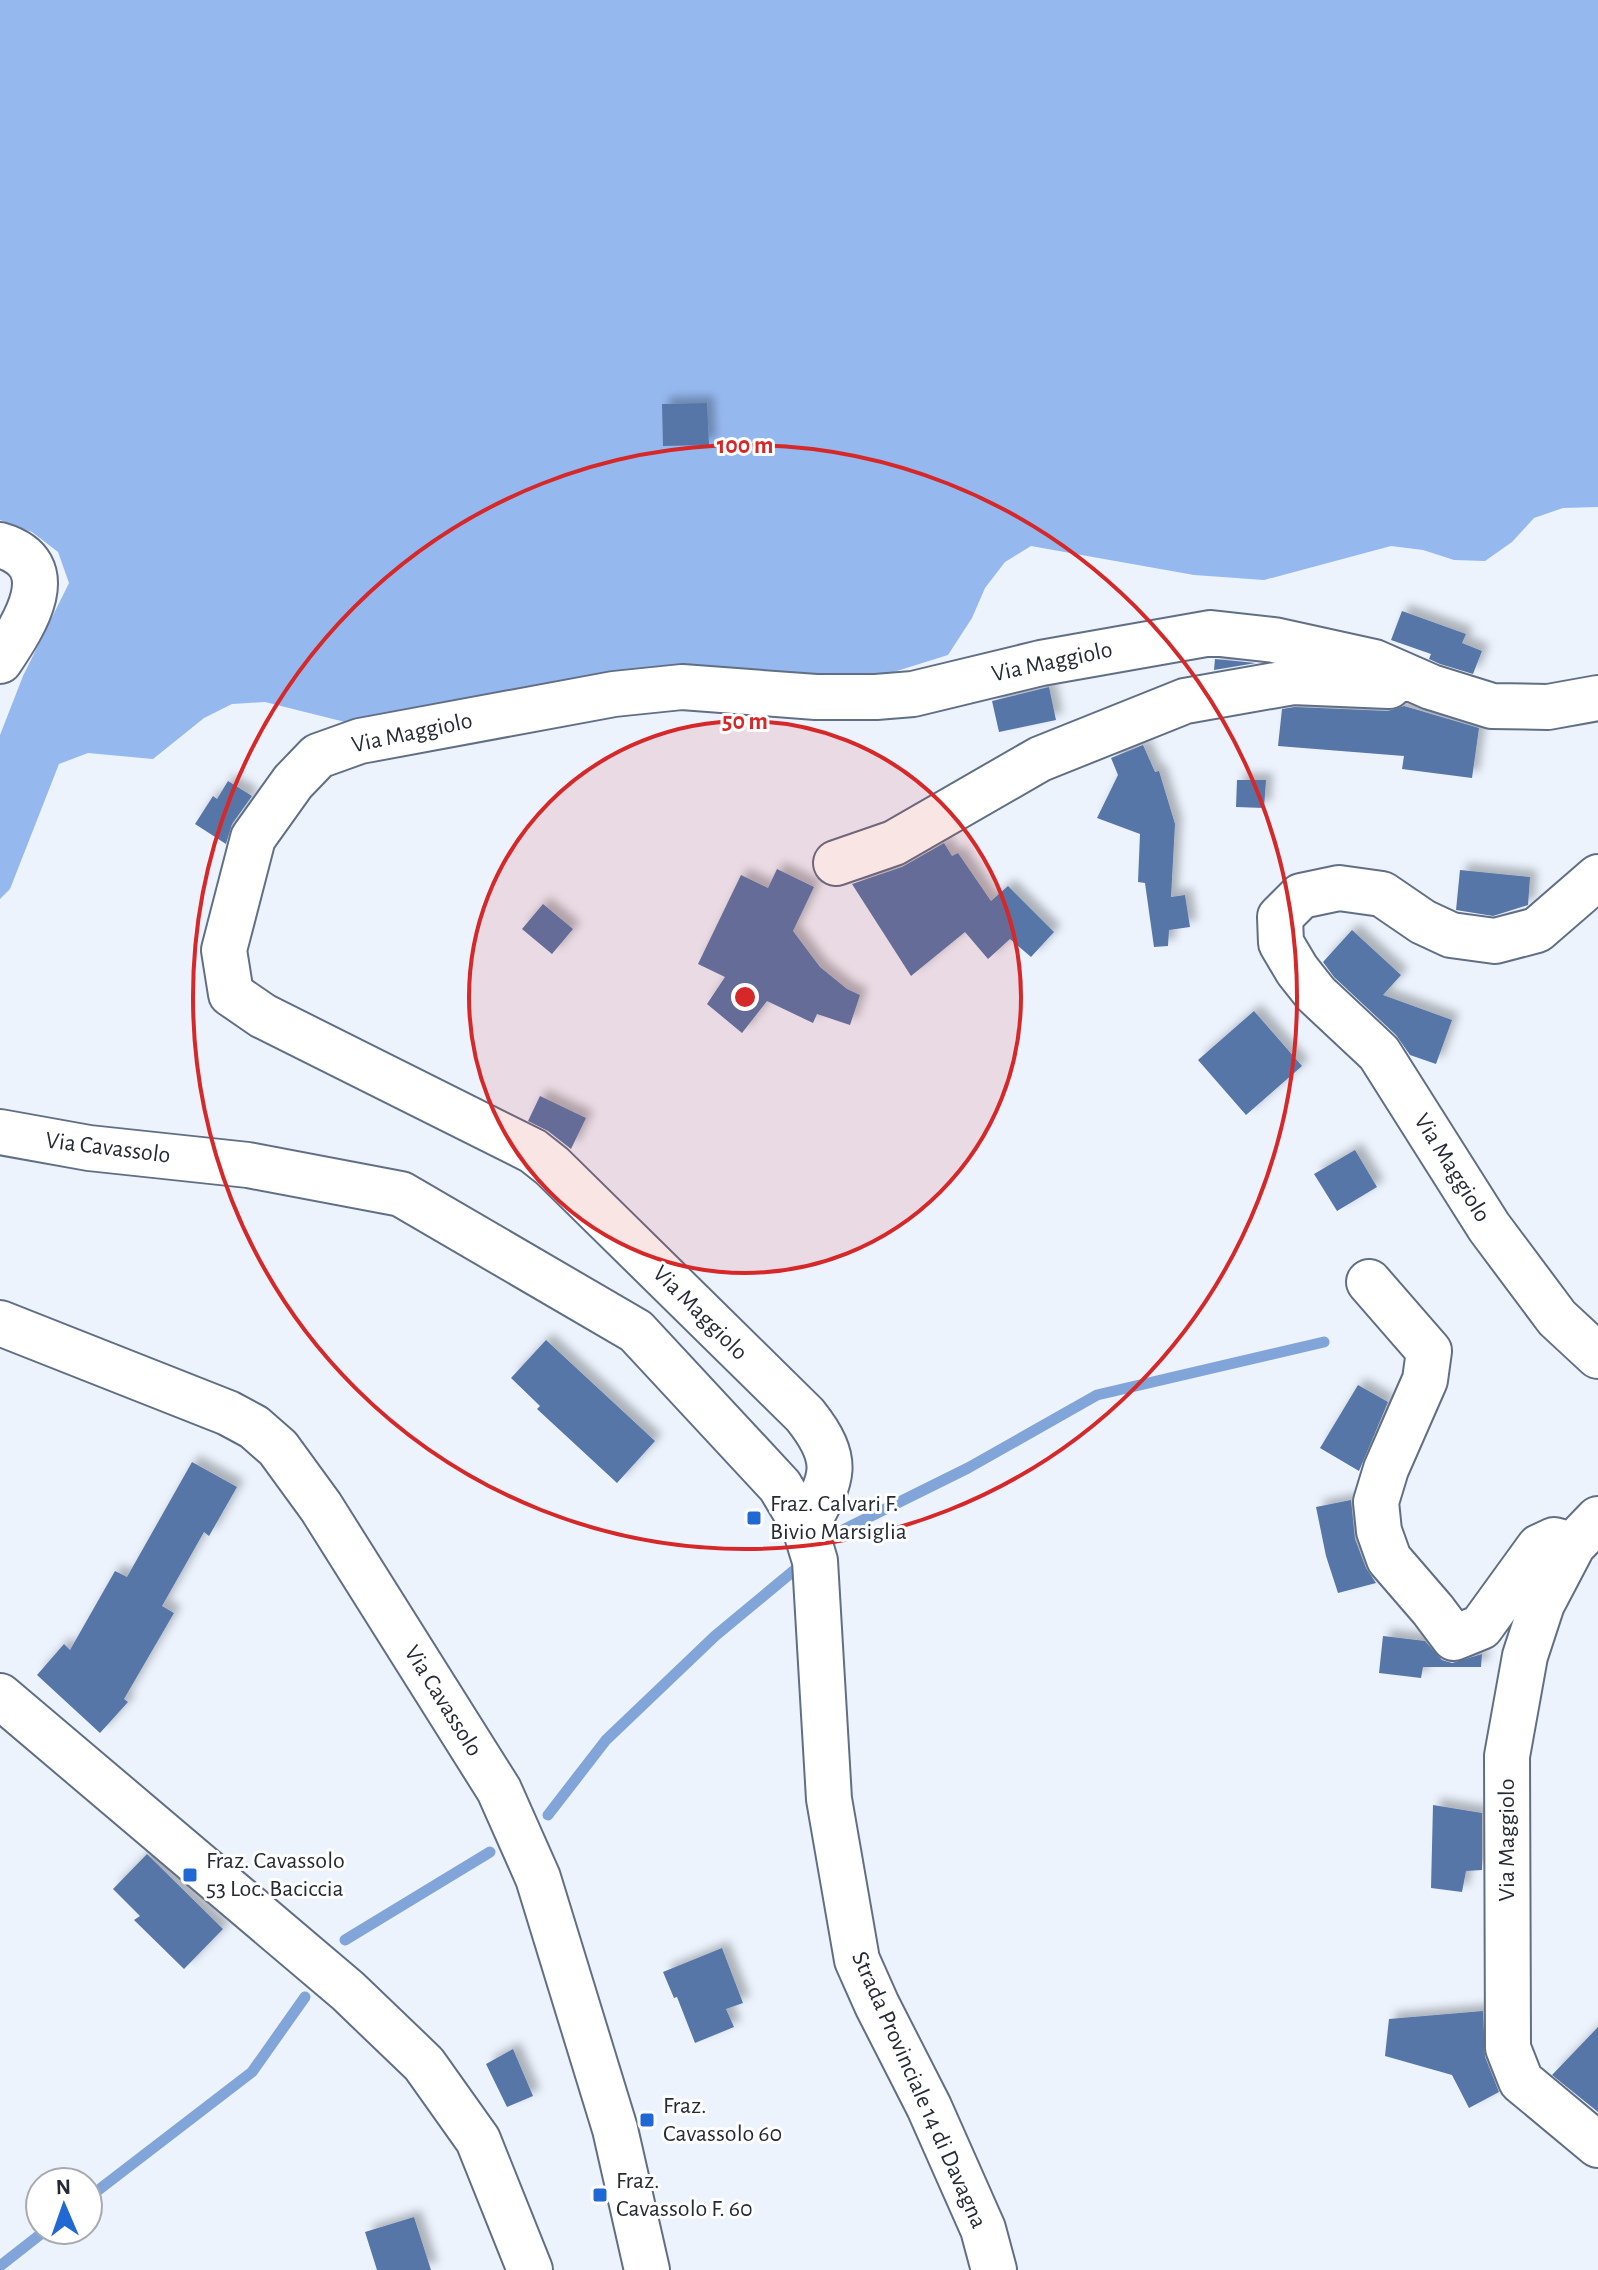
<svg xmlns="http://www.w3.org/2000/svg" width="1598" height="2270" viewBox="0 0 1598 2270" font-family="'Alegreya Sans',sans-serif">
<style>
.forest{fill:#95b8ef}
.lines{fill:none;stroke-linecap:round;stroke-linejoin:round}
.stream{stroke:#81a4d9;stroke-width:11}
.building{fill:#5676a8;filter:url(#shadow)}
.minor-casing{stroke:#616f85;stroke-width:48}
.major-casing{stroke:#616f85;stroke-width:48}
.minor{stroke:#fff;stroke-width:44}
.major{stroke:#fff;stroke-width:44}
.ring{fill:none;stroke:#d62828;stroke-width:4}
.poi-dot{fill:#2068d4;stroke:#fff;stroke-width:3}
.labels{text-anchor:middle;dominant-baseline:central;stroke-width:6;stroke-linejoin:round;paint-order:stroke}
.street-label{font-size:24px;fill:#252b34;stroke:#fff}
.poi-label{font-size:24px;fill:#252b34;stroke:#fff;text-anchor:start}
.centre{fill:#d62828;stroke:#fff;stroke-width:4}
.ring-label{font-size:24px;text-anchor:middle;font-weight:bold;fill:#d62828;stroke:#fff;stroke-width:6;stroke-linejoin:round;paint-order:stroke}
</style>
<defs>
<filter id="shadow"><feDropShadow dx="7" dy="-7" stdDeviation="4" flood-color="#0004"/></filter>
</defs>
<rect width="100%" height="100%" fill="#ecf3fd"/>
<path class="forest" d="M0,0H1598V507L1563,508L1534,518L1512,542L1485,561L1454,560L1423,550L1391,546L1264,580L1194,575L1031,546L1005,562L985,588L972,618L948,655L884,675L361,726L265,702L232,704L204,718L153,759L88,753L59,764L10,889L0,899V735L23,676L69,583L58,552L32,532L0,520Z"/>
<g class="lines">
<path class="stream" d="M820,1550L845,1529L968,1468L1097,1395L1324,1342
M548,1815L606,1740L715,1636L803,1563
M345,1940L490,1852
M88,2198L252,2072L305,1997
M0,2266L46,2230"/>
</g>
<path class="building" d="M707,403L709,445L663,446L662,404Z
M1402,611L1466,634L1462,643L1482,651L1473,674L1440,664L1429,659L1431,654L1391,640Z
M1215,659L1256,663L1214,670Z
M1049,687L1056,720L999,732L992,701Z
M1404,706L1479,728L1472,778L1402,769L1404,756L1278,746L1282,709L1295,707L1388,711Z
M1143,745L1155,772L1159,771L1175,824L1171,897L1185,895L1190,927L1169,930L1168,946L1154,947L1145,883L1138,882L1140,834L1097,818L1118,775L1111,758Z
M1237,780H1266L1264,808L1236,807Z
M228,781L252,796L232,824L226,844L195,824L213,796L217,799Z
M944,843L952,856L958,853L991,901L1008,886L1054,932L1031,957L1010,939L988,959L965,932L911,976L852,884L902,867Z
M777,869L814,887L793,931L820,967L847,989L860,995L850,1025L817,1014L813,1023L767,1001L742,1033L707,1004L725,977L698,964L741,875L768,888Z
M1460,870L1530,877L1528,905L1493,916L1456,910Z
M543,904L573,929L552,954L522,929Z
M1352,930L1401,975L1383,995L1452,1020L1436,1064L1410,1055L1396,1035L1334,977L1323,962Z
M1254,1011L1302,1066L1246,1115L1198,1060Z
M540,1096L586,1118L571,1149L548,1131L528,1121Z
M1355,1150L1377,1187L1337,1211L1314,1174Z
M546,1340L655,1441L617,1483L537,1409L540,1406L511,1378Z
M1358,1385L1388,1402L1359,1471L1320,1448Z
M192,1462L237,1487L209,1536L204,1532L162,1606L174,1613L124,1699L128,1702L100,1733L37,1675L64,1644L70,1650L115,1571L127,1577Z
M1351,1500L1355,1539L1366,1568L1376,1583L1338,1593L1326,1556L1316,1507Z
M1383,1636L1425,1641L1442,1660L1452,1663L1482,1654L1481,1667H1423L1421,1678L1379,1673Z
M1433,1805L1482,1813V1870L1466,1871L1462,1892L1431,1888Z
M147,1854L223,1929L184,1969L134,1920L140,1916L113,1889Z
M722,1948L743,2003L726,2009L734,2027L695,2043L677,1997L674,1998L663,1972Z
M1483,2011L1485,2057L1499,2092L1469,2108L1452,2075L1385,2056L1389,2019Z
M1598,2027V2112L1552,2075Z
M513,2049L533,2096L507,2107L486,2064Z
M414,2217L431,2270H377L365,2232Z"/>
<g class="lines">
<defs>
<path id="minor" d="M836,863L894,843L1040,759L1185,701L1293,682L1389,686
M1598,877L1537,930L1495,941L1451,935L1423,922L1382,894L1339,888L1301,896L1280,917L1281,943L1297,970L1316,994L1379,1053L1489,1227L1557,1318L1598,1356
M1369,1282L1429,1351L1425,1380L1386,1469L1376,1502L1379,1531L1389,1559L1433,1610L1454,1638L1481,1627L1539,1547L1554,1540L1573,1545
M1598,1519L1573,1545L1542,1604L1525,1656L1507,1756L1508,2048L1521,2081L1598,2145
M805,1528C832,1479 843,1463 805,1415L552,1166L533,1151L263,1016L231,994L224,950L253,838L293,782L318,756L360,741L614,694L682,687L816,697H876L913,694L1041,663L1211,633L1274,640L1374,662L1431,687L1492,706L1548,707L1598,698"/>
<path id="major" d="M0,545C65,564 24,625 0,661
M0,1132L89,1148L248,1165L401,1194L636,1331L780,1486L805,1528L815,1561L829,1799L857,1960L877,2005L929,2107L983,2229L994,2270
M0,1323L228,1413L254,1427L278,1448L321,1507L499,1790L538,1878L615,2129L647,2270
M0,1696L348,1991L424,2064L478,2140L530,2270"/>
</defs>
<use href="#minor" class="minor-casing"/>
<use href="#major" class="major-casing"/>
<use href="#minor" class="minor"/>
<use href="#major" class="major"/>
</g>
<circle cx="745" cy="997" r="276" fill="#d62828" fill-opacity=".12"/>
<g class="ring">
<circle cx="745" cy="997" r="276"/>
<circle cx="745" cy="997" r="552"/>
</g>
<g class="poi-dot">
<rect x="746" y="1510" width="16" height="16" rx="4"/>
<rect x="182" y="1867" width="16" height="16" rx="4"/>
<rect x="639" y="2112" width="16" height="16" rx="4"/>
<rect x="592" y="2187" width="16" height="16" rx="4"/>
</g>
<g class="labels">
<g class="street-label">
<text transform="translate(1052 662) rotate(-12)">Via Maggiolo</text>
<text transform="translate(412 733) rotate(-12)">Via Maggiolo</text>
<text transform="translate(108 1148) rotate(7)">Via Cavassolo</text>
<text transform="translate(1452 1168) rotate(58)">Via Maggiolo</text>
<text transform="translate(700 1313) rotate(45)">Via Maggiolo</text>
<text transform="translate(443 1701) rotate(58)">Via Cavassolo</text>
<text transform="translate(1507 1840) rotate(-90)">Via Maggiolo</text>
<text transform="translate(919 2090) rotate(66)">Strada Provinciale 14 di Davagna</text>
</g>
<g class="poi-label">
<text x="770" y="1504">Fraz. Calvari F.<tspan x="770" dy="28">Bivio Marsiglia</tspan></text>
<text x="206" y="1861">Fraz. Cavassolo<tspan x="206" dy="28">53 Loc. Baciccia</tspan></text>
<text x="663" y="2106">Fraz.<tspan x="663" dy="28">Cavassolo 60</tspan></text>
<text x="616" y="2181">Fraz.<tspan x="616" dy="28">Cavassolo F. 60</tspan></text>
</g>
</g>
<circle cx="745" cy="997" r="12" class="centre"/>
<g class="ring-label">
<text x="745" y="453">100 m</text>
<text x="745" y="729">50 m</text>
</g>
<g transform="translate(64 2206) rotate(358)"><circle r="38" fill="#ffffff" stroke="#a8aaae" stroke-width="2"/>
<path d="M0-6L14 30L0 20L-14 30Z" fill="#2068d4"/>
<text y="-12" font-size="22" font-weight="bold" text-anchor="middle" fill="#252b34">N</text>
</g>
</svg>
